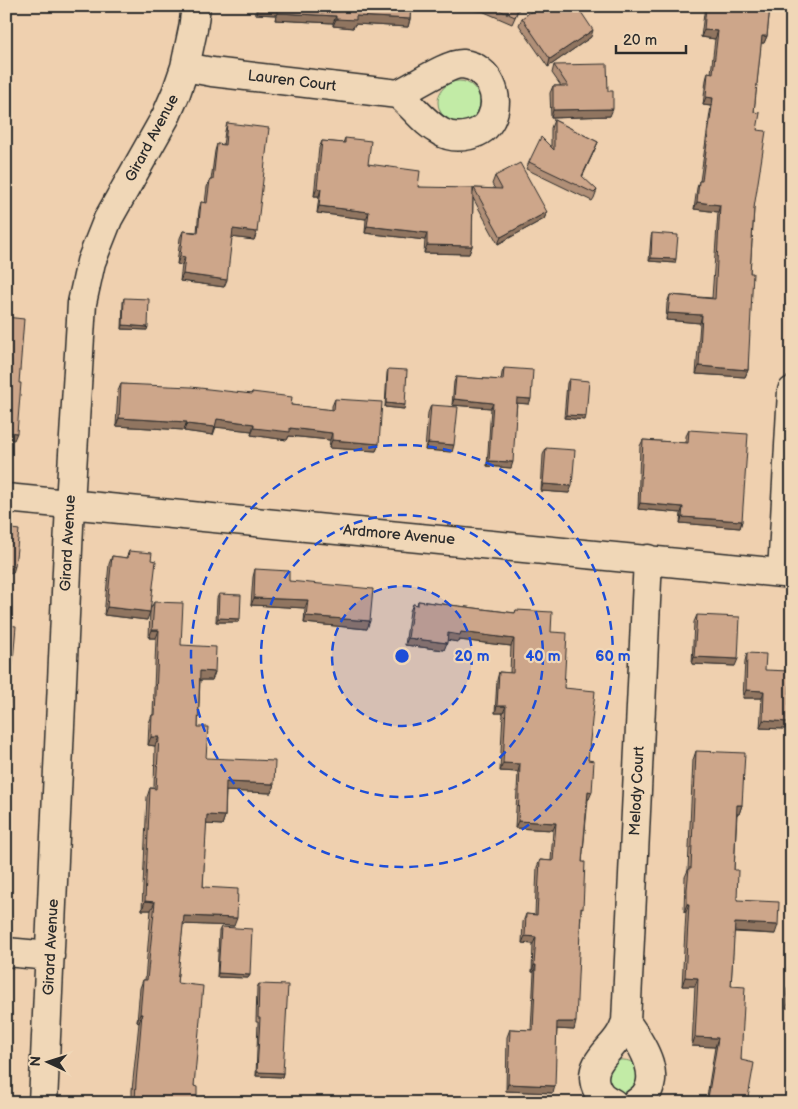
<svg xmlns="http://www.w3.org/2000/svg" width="798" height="1109" viewBox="0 0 798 1109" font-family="'Balsamiq Sans',sans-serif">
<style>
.green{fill:#c2eba6;stroke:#768b68}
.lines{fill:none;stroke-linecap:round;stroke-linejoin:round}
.minor-casing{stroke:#2b2b2b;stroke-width:31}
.minor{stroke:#f0d7b7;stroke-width:28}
.wall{fill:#b08f77;stroke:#2b2b2b}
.shaded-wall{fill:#907461;stroke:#2b2b2b}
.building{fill:#cda68a;stroke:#2b2b2b}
.ring{fill:none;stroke:#1d4ed8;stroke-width:2.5;stroke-dasharray:9 6}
.labels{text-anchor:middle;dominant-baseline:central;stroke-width:4.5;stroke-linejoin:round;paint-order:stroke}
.street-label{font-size:15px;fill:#2b2b2b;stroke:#f0d7b7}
.centre{fill:#1d4ed8;stroke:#f0d7b7;stroke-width:2.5}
.ring-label{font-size:15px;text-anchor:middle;font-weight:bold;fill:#1d4ed8;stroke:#f0d7b7;stroke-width:4.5;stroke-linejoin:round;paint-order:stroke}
</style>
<rect width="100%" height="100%" fill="#efd0af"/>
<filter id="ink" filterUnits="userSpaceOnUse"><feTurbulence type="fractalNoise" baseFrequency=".02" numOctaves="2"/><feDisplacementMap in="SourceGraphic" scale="10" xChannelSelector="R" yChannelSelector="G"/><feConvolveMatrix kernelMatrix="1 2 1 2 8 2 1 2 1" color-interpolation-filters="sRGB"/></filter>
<g filter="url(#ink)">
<path class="green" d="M438 102a21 21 0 1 1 42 0a21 21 0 1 1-42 0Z
M618,1060C636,1059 637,1067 639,1082L628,1093H620L608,1084C607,1072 607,1066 618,1060Z"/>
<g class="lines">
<defs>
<path id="minor" d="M185,67L212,72L398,94C413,106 424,123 441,132C456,141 483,136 491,119C502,97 489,67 463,64C448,63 414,87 398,94
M6,498L792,574
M782,573L792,391
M6,952L50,956
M626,1022C642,1044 668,1083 636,1103
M43,1103L70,504L82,303L91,262L108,219L166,116L176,93L185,67L193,29L196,6
M613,1103C603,1098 598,1094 595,1084C589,1062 612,1050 621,1033C623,1030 624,1026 626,1022L648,559"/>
</defs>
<use href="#minor" class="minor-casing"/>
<use href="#minor" class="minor"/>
</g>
<path class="wall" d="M256,6H520L512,24L482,11L411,7L410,19L408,27L355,24L353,28L333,26V23L275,20L276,15L256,14Z
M705,6H770L767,36L764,43H761L754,112L757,130L754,208L750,273L748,370L745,377L696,374L700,323L666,320L667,303L670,295L712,298L718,212L694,209L697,188L699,181H700L711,106L703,105L706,80L708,72L711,73L715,39L701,37Z
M522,18L591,37L548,67L519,25Z
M554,65L608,91L610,116L551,118L550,93L553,86H561L552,73Z
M554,120L598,142L582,177L597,190L594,198L592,201L526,169L529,162L551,147V128Z
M227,123L257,232L254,240L232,237L224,287L180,281L182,265L177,264L180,238L183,231L197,232L199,210L201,202L205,203L207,187L210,180H211L215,151L217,144L223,145L225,131Z
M345,138L368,164L418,187L473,193L474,188L495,189L492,184L495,176L547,212L544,219L498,244L473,198L472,246L469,254L424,253L425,240L365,233L366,219L317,213L319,196H314L319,148L322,141L343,143Z
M652,233L675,263L649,261L651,237Z
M124,298L147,330L122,329L123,302Z
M504,368L529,404L517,403L511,468L487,466L491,408L452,405L454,382L456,377L501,380L502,373Z
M388,369L404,409L385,407L387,373Z
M569,379L585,420L564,418L567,383Z
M121,384L251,394L252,392L291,405L332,410V406L335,399L379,444L376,451L329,448L330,440L289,436L287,440L251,435L252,431L216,427L213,435L184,431V430L116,426L118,391Z
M431,405L452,452L425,450L428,413Z
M689,430L742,521L740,528L680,523L681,513L638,509L640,446L643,440L686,443V436Z
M546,448L569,493L541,491L543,455Z
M129,551L151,560L147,620L104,615L109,564L112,556L126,558Z
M255,569L289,581L367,629L304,623L305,608L251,605L253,577Z
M219,594L240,619L238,622H216L217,598Z
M418,601L515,613L516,610L551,632L564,688L588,760L589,799H588L582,862L581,914L574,1030L557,1029L553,1093L506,1091L507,1037L510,1029L531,1030L534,972H532L533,944L522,943L523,922L526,914L535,915L537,867L540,860L551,861L553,830L515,828L518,772L500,771L503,713H495L497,680L499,672L510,673L511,646L459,640L458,642L447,640L444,650L405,645L410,611L413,604L417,605Z
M154,602L181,645L215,672L212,680H200L198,727L206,758L274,784L271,793L226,791L225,816L222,825L206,824L203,887L234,926L183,924L177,983L197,1103H132V1090L139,1023L137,1022L140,988L143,980H145L151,910H142L147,797L150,788H154L155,746L148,745L149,723L152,715H153L156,638H149L150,610Z
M697,615L735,666L692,664L694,622Z
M747,653L785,729L760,728L762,698H743L745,661Z
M696,751L742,805L739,814H737L734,870L737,900L775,934L734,932L731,986L747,1103H706L715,1047L692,1046L695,986H682L686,912H684L685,877L688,870L693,760Z
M221,927L250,975L248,978L217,977L219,931Z
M259,984L283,1073L282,1077L256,1076L258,1022H256L257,987Z
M789,985L792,1008H786L787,989Z"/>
<path class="shaded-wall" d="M409,6H484L482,11L409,7Z
M258,7L278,8L276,15L256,14Z
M278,13L336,16L333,23L275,20Z
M356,16L410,19L408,27L355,24L353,28L333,26L336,19Z
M593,30L591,37L548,67L550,59Z
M704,30L718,31L715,39L701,37Z
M762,36H767L764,43H759Z
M706,97L713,98L711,106L703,105Z
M613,109L610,116L551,118L553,110Z
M598,142L595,149L579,184L582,176Z
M317,188L321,189L319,196H314Z
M697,202L720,205L718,212L694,209Z
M319,206L369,212L366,219L317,213Z
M547,212L544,219L498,244L501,237Z
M367,226L427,233L425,240L365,233Z
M233,229L257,232L254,240L231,237Z
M427,245L472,246L469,254L424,253Z
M180,256L185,257L182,265L177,264Z
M651,258L676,259L675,263L649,261Z
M183,274L227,280L224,287L180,281Z
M668,313L702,315L700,323L666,320Z
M123,325L148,327L147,330L122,329Z
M699,366L748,370L745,377L696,374Z
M517,398L531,399L529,404L515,403Z
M454,399L493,403L491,408L452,405Z
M386,403L405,405L404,409L385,407Z
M566,415L586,416L585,420L564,418Z
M119,418L187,422L184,430L116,426Z
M217,419L254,424L252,431L214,427Z
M186,424L215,427L213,435L184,431Z
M254,428H290L332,433L330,440L289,436L287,440L251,435Z
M6,432L17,433L14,440L6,439Z
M332,440L379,444L376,451L329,448Z
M428,443L454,445L452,452L425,450Z
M489,461L513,462L511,468L487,466Z
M543,484L572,486L569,493L541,491Z
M640,503L683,507L681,513L638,509Z
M682,517L742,521L740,528L680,523Z
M6,565L15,566L13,573L6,572Z
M254,598L308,600L305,608L251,605Z
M107,607L150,612L147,620L104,615Z
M306,616L370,621L367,629L304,623Z
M218,618L240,619L238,622H216Z
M152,630H159L156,638H149Z
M461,632L514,639L511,646L459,640L458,642L446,640L448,633Z
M408,638L447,643L444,650L405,645Z
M694,657L738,659L735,666L692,664Z
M200,671L215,672L212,680H197Z
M746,690L764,691L762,698H743Z
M6,706L9,707L6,714Z
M497,706H506L503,713H495Z
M763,720L788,722L785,729L760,728Z
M151,737H159L155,746L148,745Z
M503,763L520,764L518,772L500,771Z
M226,782L274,784L271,793L223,791Z
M588,791L592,792L589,799H586Z
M737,805H742L739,814H734Z
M207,815L225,816L222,825L204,824Z
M518,821L556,823L553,830L515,828Z
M145,901L155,902L151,910H142Z
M687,904H689L686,912H684Z
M184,916L237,918L234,926L181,924Z
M735,923L778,925L775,934L732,931Z
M525,936L536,937L533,944L522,943Z
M534,965H536L534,972H532Z
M218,973L250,975L248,978L217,977Z
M685,977L698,978L695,986H682Z
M788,1004H792V1008H786Z
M140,1014H142L139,1023L137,1022Z
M557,1022H576L574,1030L555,1029Z
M695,1037L718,1038L715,1047L692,1046Z
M257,1072L283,1073L282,1077L256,1076Z
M508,1084L555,1086L553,1093L506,1091Z"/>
<path class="building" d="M258,6H411L410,19L356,16V20L336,19V16L278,13V8Z
M490,6H519L515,17Z
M539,6H577L593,30L550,59L522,18Z
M706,6H770L767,36H762L754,112L760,113L757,130L766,131L754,208L750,273H753L748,370L699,366L702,315L668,313L670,295L715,299L720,205L697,202L699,181H702L713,98L706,97L708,72L713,73L718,31L704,30Z
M607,64L608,91H613V109L553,110V86H568L554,65Z
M554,120L598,142L582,176L597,190L594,193L529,162L541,137L554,150Z
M227,123L269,128L257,232L233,229L227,280L183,274L185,257L180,256L183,231L198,233L201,202L207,203L210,180H213L217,144L225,145Z
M345,138L371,141L368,164L420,171L418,187L473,188L472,246L427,245V233L367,226L369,212L319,206L321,189L317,188L322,141L345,143Z
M520,163L547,212L501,237L474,188L502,189L495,176Z
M652,233L678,235L676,259L651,258Z
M124,298L149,299L148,327L123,325Z
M6,317L24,319L19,383H21L17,433L6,432Z
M504,368L533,370L531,399L517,398L513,462L489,461L493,403L454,399L456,377L503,380Z
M388,369L407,370L405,405L386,403Z
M569,379L589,381L586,416L566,415Z
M121,384L191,387L252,394V392L292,397L291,405L334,410L335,399L382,402L379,444L332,440V433L290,428V432L254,428V424L217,419L215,427L186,424L187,422L119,418Z
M431,405L458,407L454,445L428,443Z
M689,430L748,434L742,521L682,517L683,507L640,503L643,440L688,443Z
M546,448L575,450L572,486L543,484Z
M6,528L19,530L15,566L6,565Z
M129,551L152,553L151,560L156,561L150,612L107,607L112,556L128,558Z
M255,569L289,571V581L373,589L370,621L306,616L308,600L254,598Z
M219,594L241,595L240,619L218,618Z
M418,601L515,613L516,610L552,612L551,632L567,633L564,688L595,691L588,760L594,761L592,792L588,791L582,862H585L583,909L581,908L576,1022H557L555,1086L508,1084L510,1029L533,1030L536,965H534L536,937L525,936L526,914L537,915L540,860L553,861L556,823L518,821L520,764L503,763L506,706H497L499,672L513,673L514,639L461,632L460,635L448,633L447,643L408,638L413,604L418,605Z
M154,602L183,603L181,645L216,647L215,672L200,671L198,727H208L206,758L275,761L274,784L226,782L225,816L207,815L203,887L238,889L237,918L184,916L177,983L203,986L194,1086L197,1087V1103H135L136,1082L142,1014H140L143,980H147L155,902L145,901L150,788L156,789L159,737H151L152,715H155L159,630H152Z
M697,615L740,617L738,659L694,657Z
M6,625L16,626L9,707L6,706Z
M747,653L766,654L765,670L790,671L788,722L763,720L764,691L746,690Z
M696,751L745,753L742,805H737L734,870H738L737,900L779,902L778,925L735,923L731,986L745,987L741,1060L754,1063L747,1103H736L708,1098L718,1038L695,1037L698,978L685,977L689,904H687V889L689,868H691Z
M6,779H8L6,801Z
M221,927L252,929L250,975L218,973Z
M259,984L288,985L283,1073L257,1072L260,1018H258Z
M789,985H792V1004H788Z
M531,1099L534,1103H527Z"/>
</g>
<circle cx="402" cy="656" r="70" fill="#1d4ed8" fill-opacity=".12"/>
<g class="ring">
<circle cx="402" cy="656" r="70"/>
<circle cx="402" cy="656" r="141"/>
<circle cx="402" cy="656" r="211"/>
</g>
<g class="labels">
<g class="street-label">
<text transform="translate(292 81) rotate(7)">Lauren Court</text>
<text transform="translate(152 138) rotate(-62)">Girard Avenue</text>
<text transform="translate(399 535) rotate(5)">Ardmore Avenue</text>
<text transform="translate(68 543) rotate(-87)">Girard Avenue</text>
<text transform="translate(637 791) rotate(-87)">Melody Court</text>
<text transform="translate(51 947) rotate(-87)">Girard Avenue</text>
</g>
</g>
<circle cx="402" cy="656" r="8" class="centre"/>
<g class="ring-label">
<text x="472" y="661">20 m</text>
<text x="543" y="661">40 m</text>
<text x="613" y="661">60 m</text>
</g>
<rect width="798" height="1109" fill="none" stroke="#f0d7b7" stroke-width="25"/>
<rect x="12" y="12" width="773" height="1084" fill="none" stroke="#2b2b2b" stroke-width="2" filter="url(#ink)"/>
<g transform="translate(48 1062) rotate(274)" stroke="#f0d7b7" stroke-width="4" paint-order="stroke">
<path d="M0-4L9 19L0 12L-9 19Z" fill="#2b2b2b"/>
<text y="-8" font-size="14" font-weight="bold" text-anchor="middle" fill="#2b2b2b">N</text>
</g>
<path d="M616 45v8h70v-8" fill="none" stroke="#2b2b2b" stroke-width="2.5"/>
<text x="623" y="45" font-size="15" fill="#2b2b2b" stroke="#f0d7b7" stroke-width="4" paint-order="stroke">20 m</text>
</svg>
